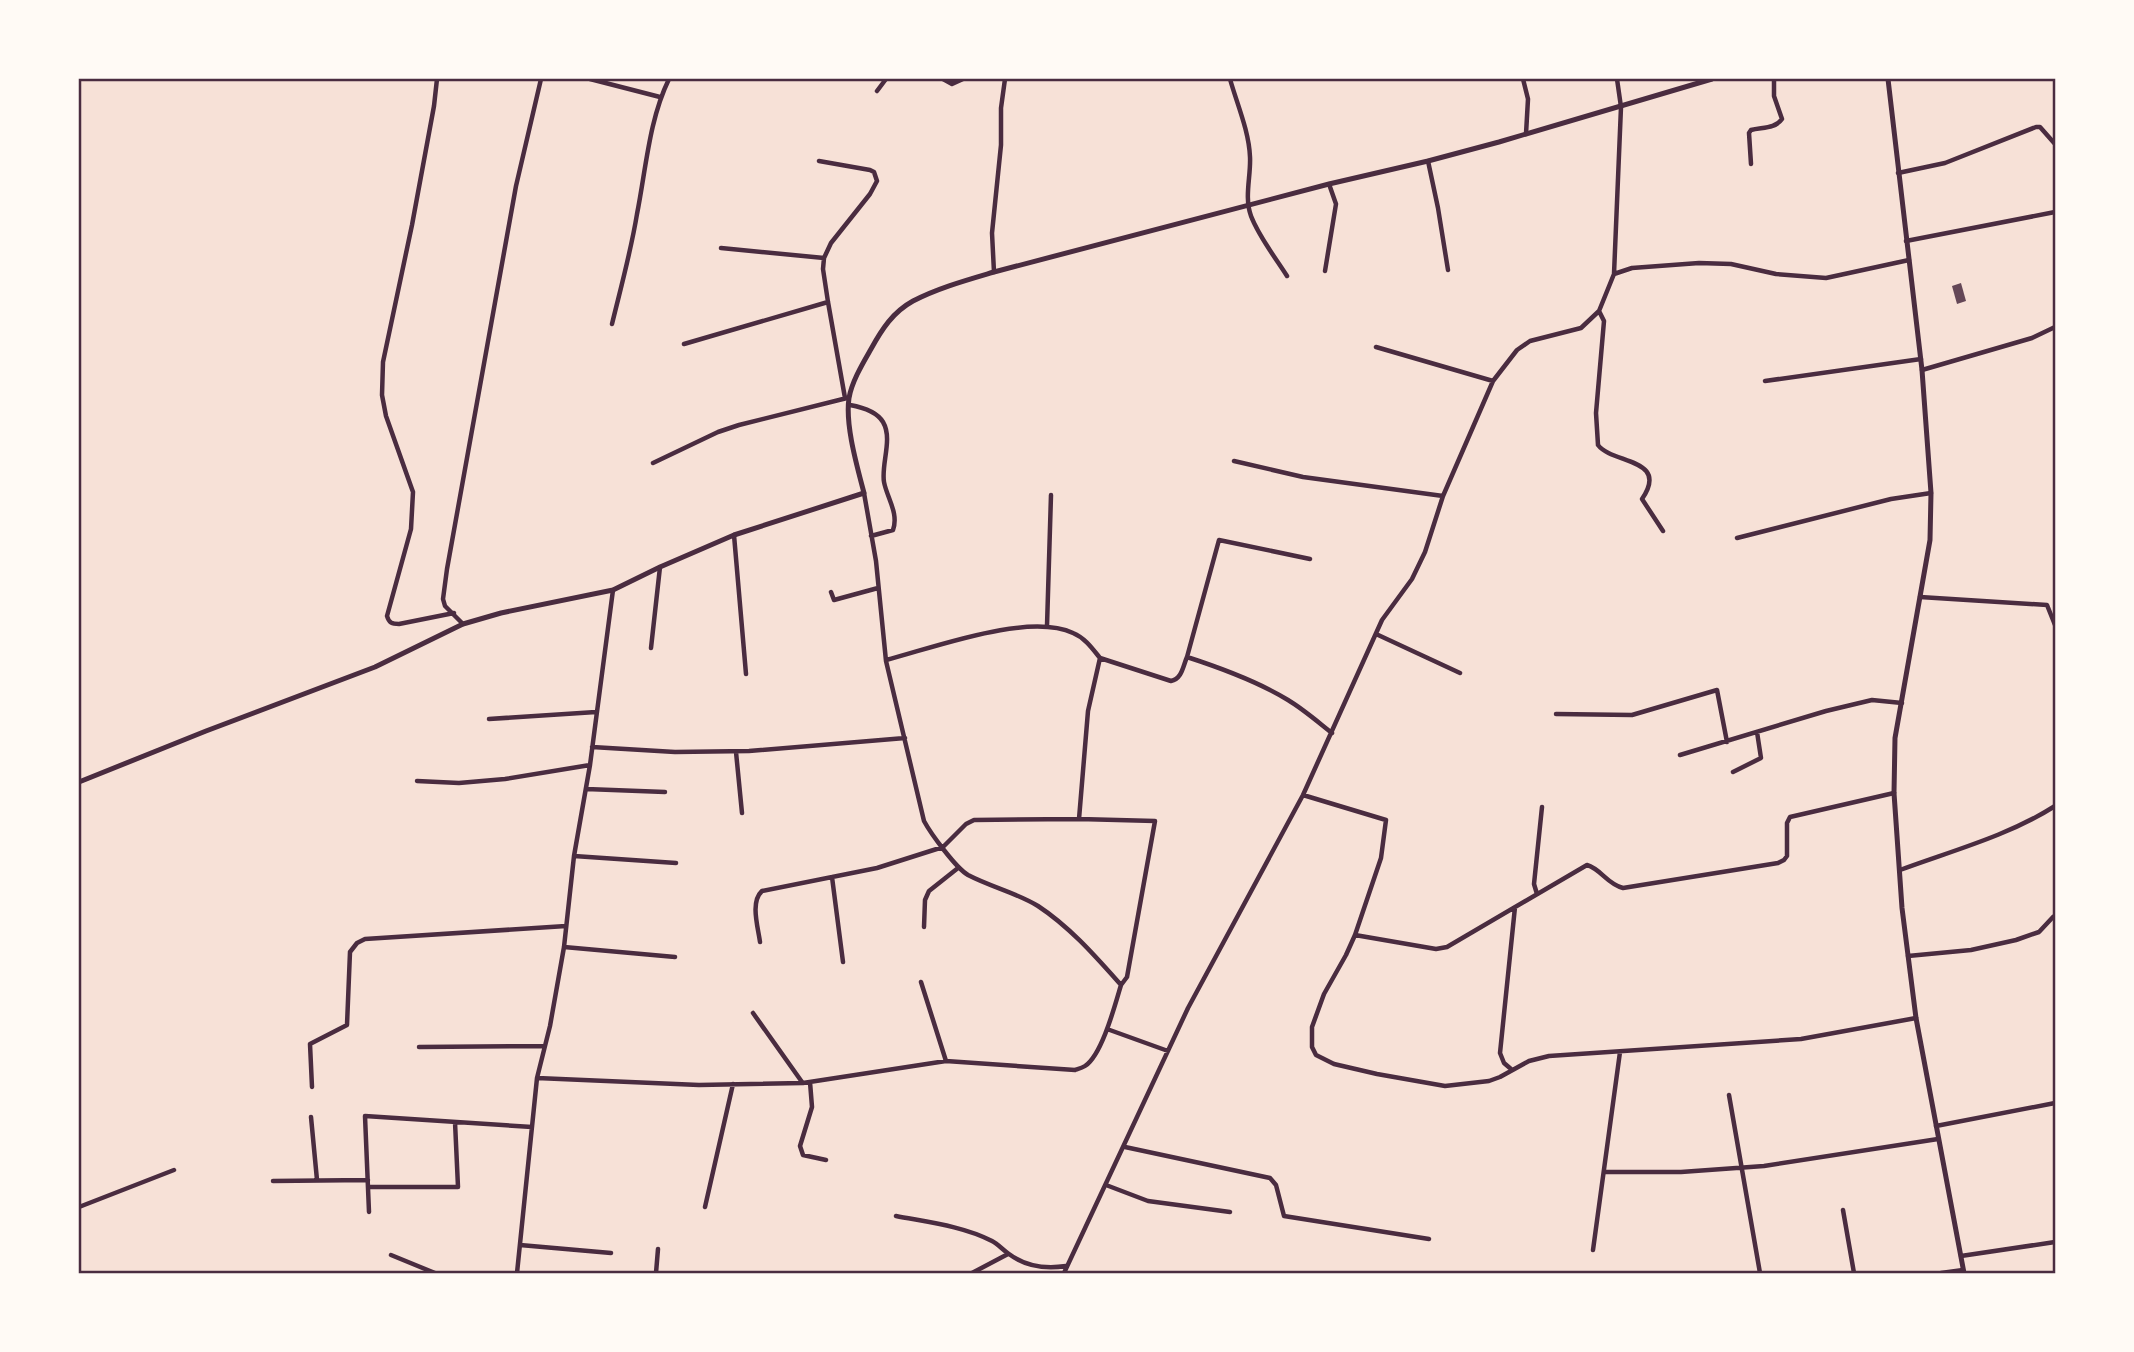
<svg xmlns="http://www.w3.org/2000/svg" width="2134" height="1352" viewBox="0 0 2134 1352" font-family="Helvetica,sans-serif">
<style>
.building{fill:#644757}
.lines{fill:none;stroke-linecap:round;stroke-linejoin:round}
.minor{stroke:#4a2c40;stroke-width:4.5}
.tertiary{stroke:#4a2c40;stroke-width:5}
.secondary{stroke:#4a2c40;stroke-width:5}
.neatline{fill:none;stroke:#4a2c40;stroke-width:2.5}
</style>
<rect width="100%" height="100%" fill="#f7e1d7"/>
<path class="building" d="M1961,283L1966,301L1957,304L1952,286Z"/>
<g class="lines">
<path class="minor" d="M437,79L434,106L412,225L383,362L382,395L386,416L413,492L411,529L387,616C389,623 392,624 399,624L454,613
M590,79L660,97
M943,79L952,84L963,79
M1230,79C1237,104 1249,131 1250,157C1251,176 1244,197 1251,216C1259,237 1275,257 1287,276
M1523,79L1528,99L1526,134
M877,91L886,79
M819,161L870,170L874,172L877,181L870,194L831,243L824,258L823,269L828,302L845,398
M1428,161L1438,208L1448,270
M1751,164L1749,133L1751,130C1762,127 1775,129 1782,119L1774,96V79
M1898,173L1945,163L2036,127H2040L2055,144
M1906,241L2055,212
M721,248L824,258
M1325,271L1336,204L1329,184
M994,272L992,233L1001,145V108L1005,79
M1614,274L1621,107L1617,79
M1599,311L1604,321L1596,413L1598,445C1612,464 1670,458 1642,499L1663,531
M612,324C621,287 631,251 637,214C646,169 649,120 669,79
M684,344L828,302
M1376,347L1493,381
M1922,370L2032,338L2055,327
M1765,381L1921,359
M850,405C861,407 877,412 883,422C893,439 881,464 884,482C887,498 899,513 893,530L871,536
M1234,461L1303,477L1443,496
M653,463L718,432L739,425L847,398
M734,535L746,674
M1737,538L1891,499L1931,493
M831,592L834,600L878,588
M1920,597L2047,605L2055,625
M463,624L445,606L443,599L447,569L516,186L541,79
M1047,626L1051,495
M1376,634L1460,673
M651,648L660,567
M1187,657L1219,540L1310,559
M886,660C933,648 1028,612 1073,633C1085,638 1092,648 1100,658
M1556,714L1632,715L1717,690L1727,742
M489,719L596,712
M592,747L675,752L749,751L905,738
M736,752L742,813
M1680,755L1826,711L1872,700L1902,703
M1733,772L1761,758L1757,732
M417,781L459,783L505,779L590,765
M586,789L665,792
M1303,795L1386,820L1381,858L1355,935L1346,955L1324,994L1312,1027V1047L1316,1055L1334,1064L1377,1074L1445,1086L1489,1081L1500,1077L1529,1061L1549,1056L1801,1039L1916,1018
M1079,819L1155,821L1127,977L1121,985
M574,856L676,863
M1900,870C1951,851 2008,836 2055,806
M832,877L843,962
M1537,894L1534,884L1542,807
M924,927L925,900L929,891L958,868
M1355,935L1436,949L1447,947L1587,865C1601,869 1607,884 1623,888L1778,863L1784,860L1787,856V823L1790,817L1894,793
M760,942C758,927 750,902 762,891L877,868L943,847L966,824L974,820L1079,819L1088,711L1100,658L1171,681C1182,679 1183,666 1187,657C1221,668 1257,681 1288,700C1303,709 1318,722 1332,733
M564,947L675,957
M1908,956L1971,950L2016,940L2039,932L2053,917
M921,982L946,1061
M753,1013L802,1082
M1107,1029L1168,1051
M419,1047L545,1046
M1511,1069L1504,1063L1500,1053L1515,907
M537,1078L699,1085L803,1083L946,1061L1075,1070C1078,1069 1082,1068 1085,1066C1102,1055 1115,1005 1121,985C1096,957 1070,927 1038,906C1017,893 991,887 968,875C956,868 931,834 924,821L886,661L876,561L864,493
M810,1082L812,1107L800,1146L803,1155L826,1160
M312,1087L310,1044L347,1025L350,952L357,943L365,939L566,926
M1729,1095L1760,1273
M311,1117L317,1180
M1936,1126L2055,1103
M1125,1147L1270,1178L1276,1185L1284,1216L1429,1239
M1604,1172H1681L1764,1166L1938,1139
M273,1181L368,1180
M1106,1185L1148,1201L1230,1212
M368,1187H458L455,1122
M79,1207L174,1170
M705,1207L733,1084
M1843,1210L1854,1273
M369,1212L365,1116L532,1127
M896,1216C927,1222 963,1226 992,1241C998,1244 1003,1250 1009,1254C1025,1266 1046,1269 1066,1266
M520,1245L611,1253
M1593,1250L1620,1052
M391,1255L435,1273
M1961,1256L2055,1242
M517,1273L537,1078L550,1026L564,947L574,856L590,765L613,590
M656,1273L658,1249
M972,1273L1008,1254
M1064,1273L1188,1008L1303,795L1382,620L1412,579L1425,552L1443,496L1493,381L1517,350L1530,341L1581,328L1599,311L1614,274L1632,268L1699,263L1731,264L1776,274L1826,278L1909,260
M1941,1273L1963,1270"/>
<path class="tertiary" d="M79,782L206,731L375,667L463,624L501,613L613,590L660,567L734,535L864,493C857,466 845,425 849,398C852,381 863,363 871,349C882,329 893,312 913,301C938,288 967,280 994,272L1329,184L1428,161L1499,142L1712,79"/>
<path class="secondary" d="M1888,79L1922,370L1931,493L1930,540L1895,738L1894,793L1902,908L1916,1018L1964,1273"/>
</g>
<rect width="2134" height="1352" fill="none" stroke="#fffaf5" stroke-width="161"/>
<rect x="80" y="80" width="1974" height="1192" class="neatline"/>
</svg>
